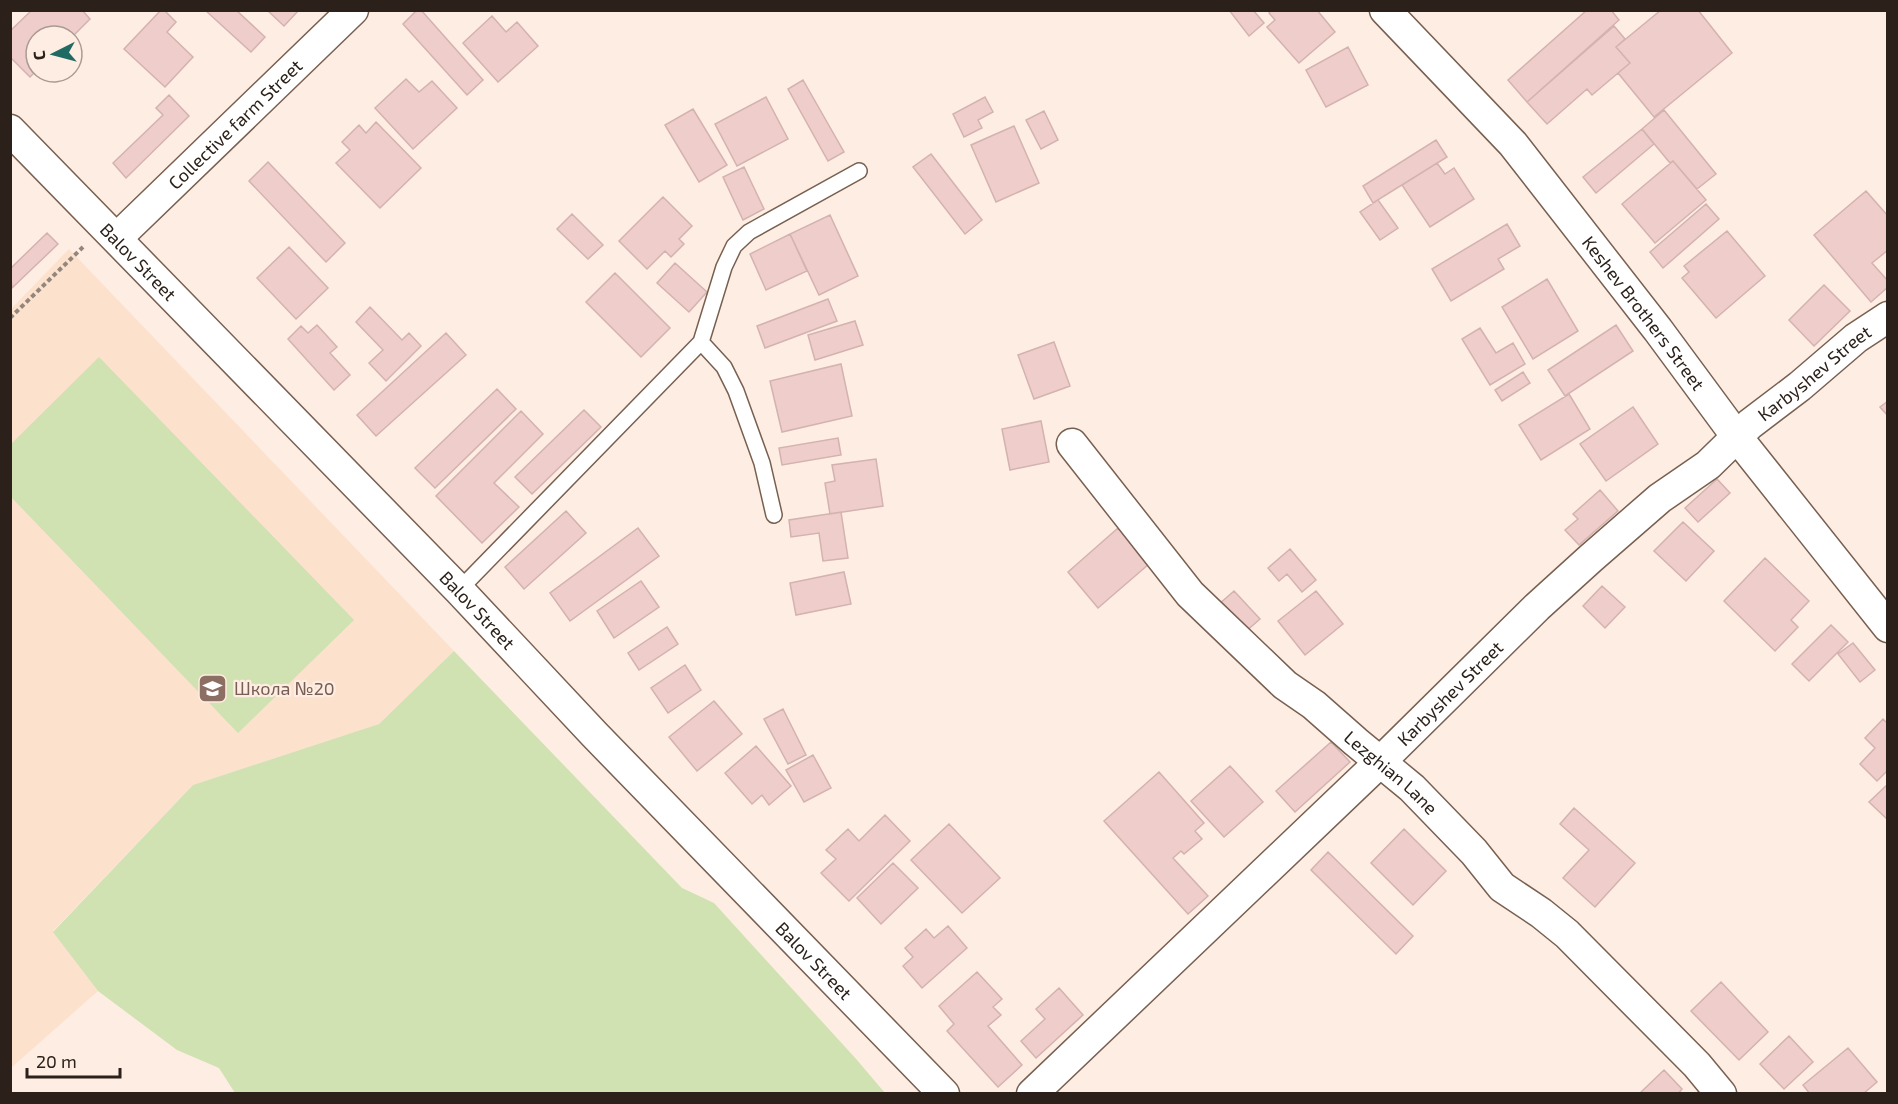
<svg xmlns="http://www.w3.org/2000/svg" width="1898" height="1104" viewBox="0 0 1898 1104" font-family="'Exo 2',sans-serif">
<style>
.built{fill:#fce1cd}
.green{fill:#d0e1b2}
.building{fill:#efcdca;stroke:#d3b2af;stroke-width:1.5}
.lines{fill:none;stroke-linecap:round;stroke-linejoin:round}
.lane-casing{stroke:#786050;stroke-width:18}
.street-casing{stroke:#786050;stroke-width:33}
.path{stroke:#93867d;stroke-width:4;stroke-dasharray:4.5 3;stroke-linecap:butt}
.lane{stroke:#fff;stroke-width:15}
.street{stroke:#fff;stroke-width:30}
.labels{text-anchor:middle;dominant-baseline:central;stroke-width:4.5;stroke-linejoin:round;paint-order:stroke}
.street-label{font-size:18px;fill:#2b211a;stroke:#feede2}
.education-label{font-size:18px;fill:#785e54;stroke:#feede2;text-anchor:start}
</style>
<rect width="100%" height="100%" fill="#feede2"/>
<path class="built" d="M69,249L454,651L379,724L193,785L53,931L98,991L11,1068V309Z"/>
<path class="green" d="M99,357L354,620L238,733L11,497V444Z
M454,651L682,888L714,903L857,1060L885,1093H235L219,1068L177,1050L98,991L53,932L193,785L379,724Z"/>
<path class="building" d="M32,10H82L90,19L72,37L36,36V71L30,77L10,57V31Z
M161,10H164L176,22L167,32L193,57L165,87L124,49Z
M205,10H236L265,37L251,52Z
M267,10H299L284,26Z
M417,10H421L483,80L467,95L403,24Z
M1229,10H1253L1264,23L1249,36Z
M1271,10H1317L1335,32L1299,63L1267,27L1275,20L1269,13Z
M1587,10H1611L1619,20L1527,102L1508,80Z
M1661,10H1698L1732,53L1654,117L1618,73L1630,63L1616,47Z
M492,16L506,32L517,22L538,46L498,82L463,43Z
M1614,26L1625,39L1616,47L1630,63L1592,95L1587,89L1547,124L1527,102Z
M1348,47L1368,85L1326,107L1306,70Z
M406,79L419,92L432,81L457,108L413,149L375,108Z
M803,80L844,152L828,161L788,89Z
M169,95L189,116L126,178L113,163L163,115L156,108Z
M766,97L788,139L737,166L715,124Z
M985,97L993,112L978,120L982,128L964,137L953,114Z
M693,109L727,165L699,182L665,125Z
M1664,110L1716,174L1697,189L1673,161L1670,163L1642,129Z
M1044,111L1058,140L1041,149L1026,120Z
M376,122L421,168L380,208L336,163L350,150L342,142L359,125L366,133Z
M1014,126L1039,183L996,202L971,145Z
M1642,129L1654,144L1596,193L1583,177Z
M1436,140L1447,157L1373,203L1363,186Z
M931,154L982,220L965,234L913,167Z
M1673,161L1706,200L1655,243L1622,204Z
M268,162L345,243L326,262L249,181Z
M1437,163L1445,174L1454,168L1474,199L1430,227L1402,185Z
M744,167L764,209L743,220L723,177Z
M1866,191L1888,216V250L1872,263L1888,281V287L1871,302L1814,235Z
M663,197L692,226L679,239L684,244L671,257L665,251L647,269L619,241Z
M1378,200L1398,228L1380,240L1360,212Z
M1706,204L1719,219L1663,268L1650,252Z
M572,214L603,245L588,259L557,229Z
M830,215L858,276L819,295L790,234Z
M1507,224L1520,246L1498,259L1504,269L1451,301L1432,269Z
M1727,231L1765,276L1716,318L1682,278L1689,272L1684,266Z
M47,233L58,244L12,288L10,269Z
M790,234L807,271L766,290L750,254Z
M289,247L328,288L296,319L257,278Z
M675,263L707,292L689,312L657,283Z
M615,273L670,328L641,357L586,302Z
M1547,279L1578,331L1533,359L1502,307Z
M1824,285L1850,311L1814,346L1789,320Z
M828,299L837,321L765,348L757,326Z
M370,307L402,340L409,333L421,346L386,381L369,363L383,350L356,322Z
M855,321L863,345L815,360L808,335Z
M317,325L337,347L330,353L350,375L334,390L288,339L301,326L308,333Z
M1616,325L1633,351L1565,396L1548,370Z
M1480,328L1496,353L1513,343L1525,364L1490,385L1462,339Z
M446,333L466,355L376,436L357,415Z
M1054,342L1070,386L1034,399L1018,355Z
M841,364L852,416L782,432L770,381Z
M1523,372L1530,383L1502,401L1495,390Z
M497,389L516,409L435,488L415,468Z
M1569,394L1590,429L1541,460L1519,425Z
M1888,401V416L1880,407Z
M1633,407L1658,444L1606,481L1580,444Z
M584,410L601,427L532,494L515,477Z
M521,411L543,434L494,483L519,507L482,543L436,496Z
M1041,421L1049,462L1010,470L1002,429Z
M838,438L841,455L782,465L779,448Z
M876,459L883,506L830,514L825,483L835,481L832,465Z
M1717,479L1730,493L1698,522L1685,508Z
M1600,490L1618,511L1579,545L1565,530L1578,519L1573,514Z
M566,511L586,533L524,589L505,567Z
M841,512L848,558L823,561L819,533L791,537L789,520Z
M1683,522L1714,551L1686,581L1654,551Z
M638,528L659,556L570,621L550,593Z
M1118,528L1149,564L1098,608L1068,572Z
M1290,549L1316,580L1302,592L1287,574L1279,581L1268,568Z
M1765,558L1809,601L1791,620L1798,627L1775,651L1724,601Z
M844,572L851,604L796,615L790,583Z
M641,581L659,607L614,638L597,611Z
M1602,586L1625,607L1605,628L1583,606Z
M1234,591L1260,619L1244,633L1218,605Z
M1316,591L1343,624L1305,655L1278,621Z
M1831,625L1848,642L1809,681L1792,664Z
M667,627L678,644L639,670L628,653Z
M1853,643L1875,670L1860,682L1838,654Z
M685,665L701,690L668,713L651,688Z
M714,701L742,734L697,771L669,737Z
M783,709L806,755L788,764L764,719Z
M1883,719L1888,724V770L1877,781L1860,764L1875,748L1865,738Z
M1331,742L1350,762L1295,812L1276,791Z
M756,746L791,786L769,805L762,795L752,804L725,773Z
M813,755L831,788L804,802L786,770Z
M1230,766L1263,802L1224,837L1191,801Z
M1159,772L1204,823L1195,831L1202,839L1184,854L1181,851L1173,858L1208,896L1188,914L1104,821Z
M1888,784V820L1869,802Z
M1574,808L1635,863L1595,907L1563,878L1589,850L1560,824Z
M885,815L910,841L849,901L821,873L836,859L826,850L848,829L859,841Z
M949,824L1000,878L962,913L911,860Z
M1404,829L1446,871L1413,905L1371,863Z
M1328,852L1413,936L1396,954L1311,870Z
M893,863L918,888L881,924L857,898Z
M948,926L967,948L922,988L903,966L913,957L905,948L926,929L934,938Z
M977,972L1002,999L993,1007L1001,1015L988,1026L1022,1065L998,1087L947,1031L954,1024L939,1006Z
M1721,982L1768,1032L1739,1060L1691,1011Z
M1059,988L1083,1015L1036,1058L1021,1041L1045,1019L1036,1009Z
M1789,1036L1813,1062L1784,1089L1760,1064Z
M1848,1048L1877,1082L1863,1094H1810L1803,1085Z
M1664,1070L1682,1089L1678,1094H1639Z"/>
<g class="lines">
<defs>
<path id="lane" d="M701,342L724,367L736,391L762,463L774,515
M459,590L701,342L724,267L734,246L749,232L859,171"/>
<g id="street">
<path id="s1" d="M1385,10L1513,144L1658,330L1737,437L1888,627"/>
<path id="s2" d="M10,130L459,590L595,735L944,1094"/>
<path id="s3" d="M117,238L353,10"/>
<path id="s4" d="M1072,444L1190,594L1285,685L1314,705L1356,742L1412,788L1474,852L1502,887L1541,913L1567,934L1697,1065L1721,1094"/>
<path id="s5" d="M1032,1094L1380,762L1537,607L1591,558L1660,498L1708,465L1750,424L1800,386L1856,338L1888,317"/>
</g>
</defs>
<use href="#lane" class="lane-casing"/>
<use href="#street" class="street-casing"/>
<path class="path" d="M10,318L83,247"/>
<use href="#lane" class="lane"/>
<use href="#street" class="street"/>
</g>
<defs>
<symbol id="school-square" viewBox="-11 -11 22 22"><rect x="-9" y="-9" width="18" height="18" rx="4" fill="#8d6e63" stroke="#feede2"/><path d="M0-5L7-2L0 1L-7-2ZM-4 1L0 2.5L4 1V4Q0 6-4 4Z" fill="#fff"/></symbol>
</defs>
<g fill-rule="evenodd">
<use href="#school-square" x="196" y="672" width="33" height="33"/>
</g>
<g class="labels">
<g class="street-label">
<text stroke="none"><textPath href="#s3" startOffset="164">Collective farm Street</textPath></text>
<text stroke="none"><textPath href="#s2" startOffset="184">Balov Street</textPath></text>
<text stroke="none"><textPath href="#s1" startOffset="399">Keshev Brothers Street</textPath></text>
<text stroke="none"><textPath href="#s5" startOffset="1065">Karbyshev Street</textPath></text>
<text stroke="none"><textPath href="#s2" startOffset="670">Balov Street</textPath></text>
<text stroke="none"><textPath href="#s5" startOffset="579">Karbyshev Street</textPath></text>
<text stroke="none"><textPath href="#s4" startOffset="460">Lezghian Lane</textPath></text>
<text stroke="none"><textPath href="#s2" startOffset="1156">Balov Street</textPath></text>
</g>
<g class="education-label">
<text x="234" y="688">Школа №20</text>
</g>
</g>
<rect width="1898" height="1104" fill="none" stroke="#2b211a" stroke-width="24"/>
<g transform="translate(54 54) rotate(264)"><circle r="28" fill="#feede2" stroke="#aa9b92" stroke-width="1.5"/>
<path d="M0-4.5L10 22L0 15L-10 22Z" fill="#206a64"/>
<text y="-9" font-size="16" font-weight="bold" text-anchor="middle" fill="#2b211a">С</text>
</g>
<path d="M27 1068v9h93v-9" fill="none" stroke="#2b211a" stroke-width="3"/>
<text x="36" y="1068" font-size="18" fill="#2b211a" stroke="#feede2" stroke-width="4.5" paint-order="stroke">20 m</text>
</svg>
